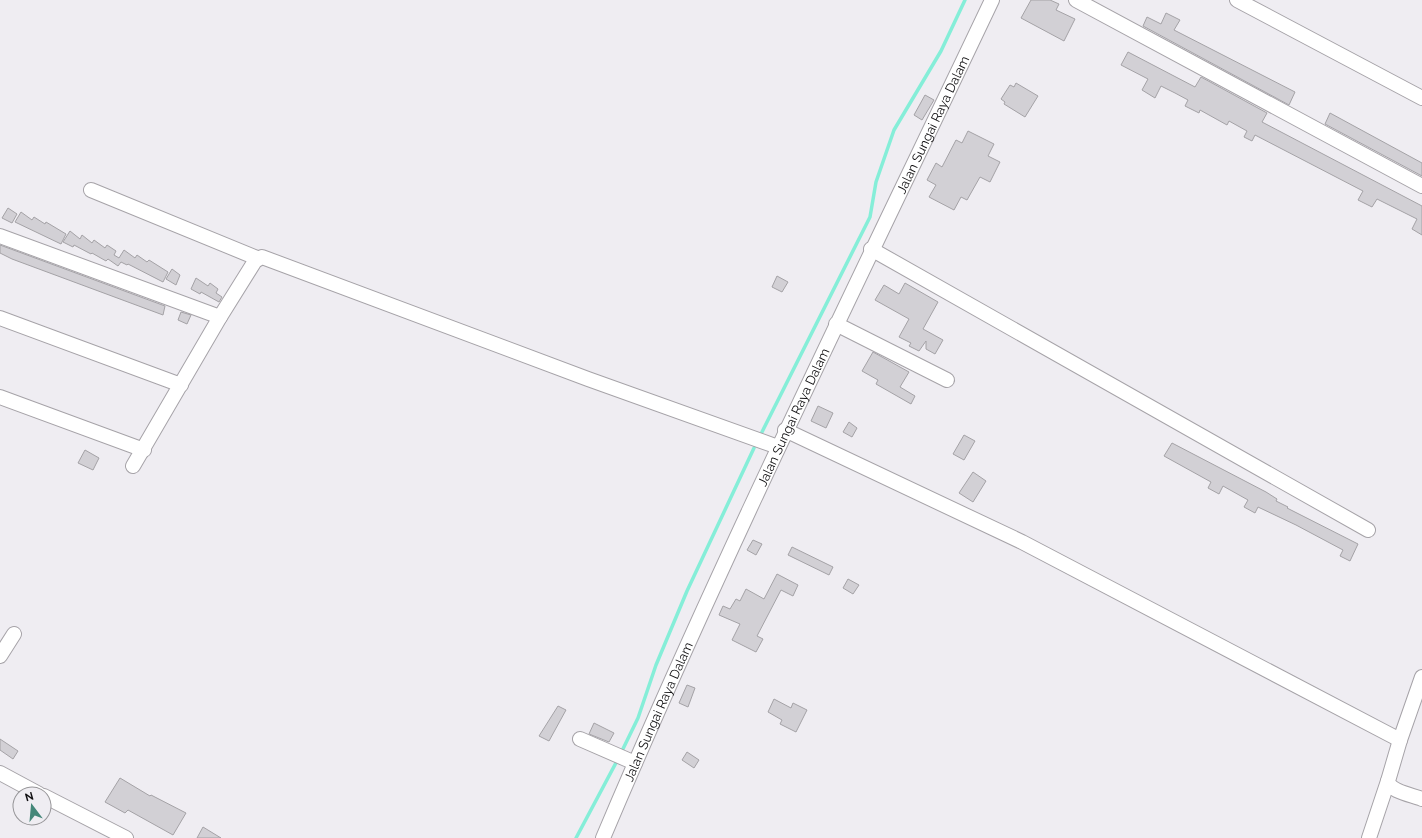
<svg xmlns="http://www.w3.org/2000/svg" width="1422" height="838" viewBox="0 0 1422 838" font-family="Raleway,sans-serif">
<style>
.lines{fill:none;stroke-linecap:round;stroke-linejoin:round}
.stream{stroke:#85eed8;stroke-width:3.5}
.building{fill:#d2d0d5;stroke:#a4a2a6}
.minor-casing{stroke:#a6a3a8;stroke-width:16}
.minor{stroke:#fff;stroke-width:14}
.labels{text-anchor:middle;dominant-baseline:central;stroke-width:4;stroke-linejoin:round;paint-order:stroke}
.street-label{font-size:13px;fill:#111012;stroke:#efedf2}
</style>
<rect width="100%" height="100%" fill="#efedf2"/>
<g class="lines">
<path class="stream" d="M762,432L870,217L876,182L894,130L941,51L965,0
M621,753L638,718L656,665L687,591L754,448
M576,838L618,759"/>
</g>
<path class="building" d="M1031,0H1050L1059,4L1056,10L1075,19L1064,41L1021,18Z
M1166,13L1180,20L1174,30L1295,92L1289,105L1143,26L1147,17L1161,24Z
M1128,52L1195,87L1201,77L1267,113L1262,122L1422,206V235L1412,229L1417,219L1377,199L1372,207L1358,200L1363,191L1255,135L1252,141L1244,137L1247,131L1229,121L1227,125L1200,110L1199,113L1185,106L1188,100L1175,93L1161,86L1155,98L1142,90L1148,79L1121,65Z
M1016,83L1038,96L1025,117L1004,104L1005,102L1001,99L1010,85L1014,87Z
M925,95L934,100L922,120L914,115Z
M1330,113L1422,163V176L1325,124Z
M968,131L994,144L988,156L1000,162L990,182L980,177L967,200L961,197L954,210L929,197L936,185L927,180L936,163L942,167L956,140L962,143Z
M8,208L17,214L12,223L2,218Z
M21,212L32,220L34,217L45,224L46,222L66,234L61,244L15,222Z
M70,231L80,239L82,235L92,243L94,240L105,248L107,245L116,251L114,255L119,258L124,250L135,258L137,255L147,262L149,260L168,272L163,282L128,264L127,265L121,262L118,266L108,259L106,261L92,253L91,254L74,245L73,247L63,242Z
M0,245L165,306L163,315L12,259L0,253Z
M172,269L180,275L176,285L166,279Z
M777,276L788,282L782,292L772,287Z
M196,278L208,286L210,283L218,289L216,293L222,297L219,302L201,292L200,294L191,289Z
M905,283L938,302L923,329L943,340L935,354L926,349V341L919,351L909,346L911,343L899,337L909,319L875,300L884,285L899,294Z
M181,312L191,315L187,324L178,320Z
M873,352L909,372L900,387L915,396L911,404L876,384L878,380L862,371Z
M818,406L833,413L826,428L811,421Z
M849,422L857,428L852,437L843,432Z
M964,435L975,441L964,460L953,454Z
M1172,443L1266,492L1277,499L1276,501L1288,507L1287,508L1358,544L1350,561L1340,556L1343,550L1296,525L1258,507L1255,513L1244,507L1248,500L1223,486L1219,494L1208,488L1211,482L1164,456Z
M85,450L99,458L93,470L78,463Z
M973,472L986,481L973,502L959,493Z
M753,540L762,544L756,555L747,550Z
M792,547L833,567L829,575L788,555Z
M777,574L798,585L793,596L781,590L757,636L763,639L756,652L732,640L740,624L719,615L723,606L730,609L736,599L740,601L746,589L764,599Z
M848,579L859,585L853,594L843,588Z
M687,685L695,688L688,707L679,703Z
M774,699L791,708L793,703L807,710L796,732L780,724L782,720L768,712Z
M558,706L566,710L549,741L539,736Z
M594,723L614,733L609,742L589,734Z
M0,739L18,751L13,759L0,750Z
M687,752L699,760L694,768L682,760Z
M120,778L150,796L151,795L186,813L173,835L128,810L125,813L105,802Z
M203,827L221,838H197Z"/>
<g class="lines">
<defs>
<g id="minor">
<path d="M1076,0L1422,186"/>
<path d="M1237,0L1422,98"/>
<path d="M91,190L257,258"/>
<path d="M0,236L220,317"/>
<path d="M871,249L1368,530"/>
<path d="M0,318L181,385"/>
<path d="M836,324L947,380"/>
<path d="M0,397L144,450"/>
<path d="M785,430L1022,542L1400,740L1422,677"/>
<path d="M133,466L220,317L255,261L262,257L588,379L778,447"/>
<path d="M0,656L14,634"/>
<path d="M580,739L635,763"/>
<path d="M1400,740L1388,781C1390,792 1413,795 1422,799"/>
<path d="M0,773L39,794"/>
<path d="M44,796L126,838"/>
<path id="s1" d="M603,838C723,554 860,278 992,0"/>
<path d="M1369,838L1388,781"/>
</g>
</defs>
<use href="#minor" class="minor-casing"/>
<use href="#minor" class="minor"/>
</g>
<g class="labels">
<g class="street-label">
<text stroke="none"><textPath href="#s1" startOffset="786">Jalan Sungai Raya Dalam</textPath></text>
<text stroke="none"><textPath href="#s1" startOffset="462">Jalan Sungai Raya Dalam</textPath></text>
<text stroke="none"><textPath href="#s1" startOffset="138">Jalan Sungai Raya Dalam</textPath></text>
</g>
</g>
<g transform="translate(32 806) rotate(344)"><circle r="19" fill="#efedf2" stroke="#969598"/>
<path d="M0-3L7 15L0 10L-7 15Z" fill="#448779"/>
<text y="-6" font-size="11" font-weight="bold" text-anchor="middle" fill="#111012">N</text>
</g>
</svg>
